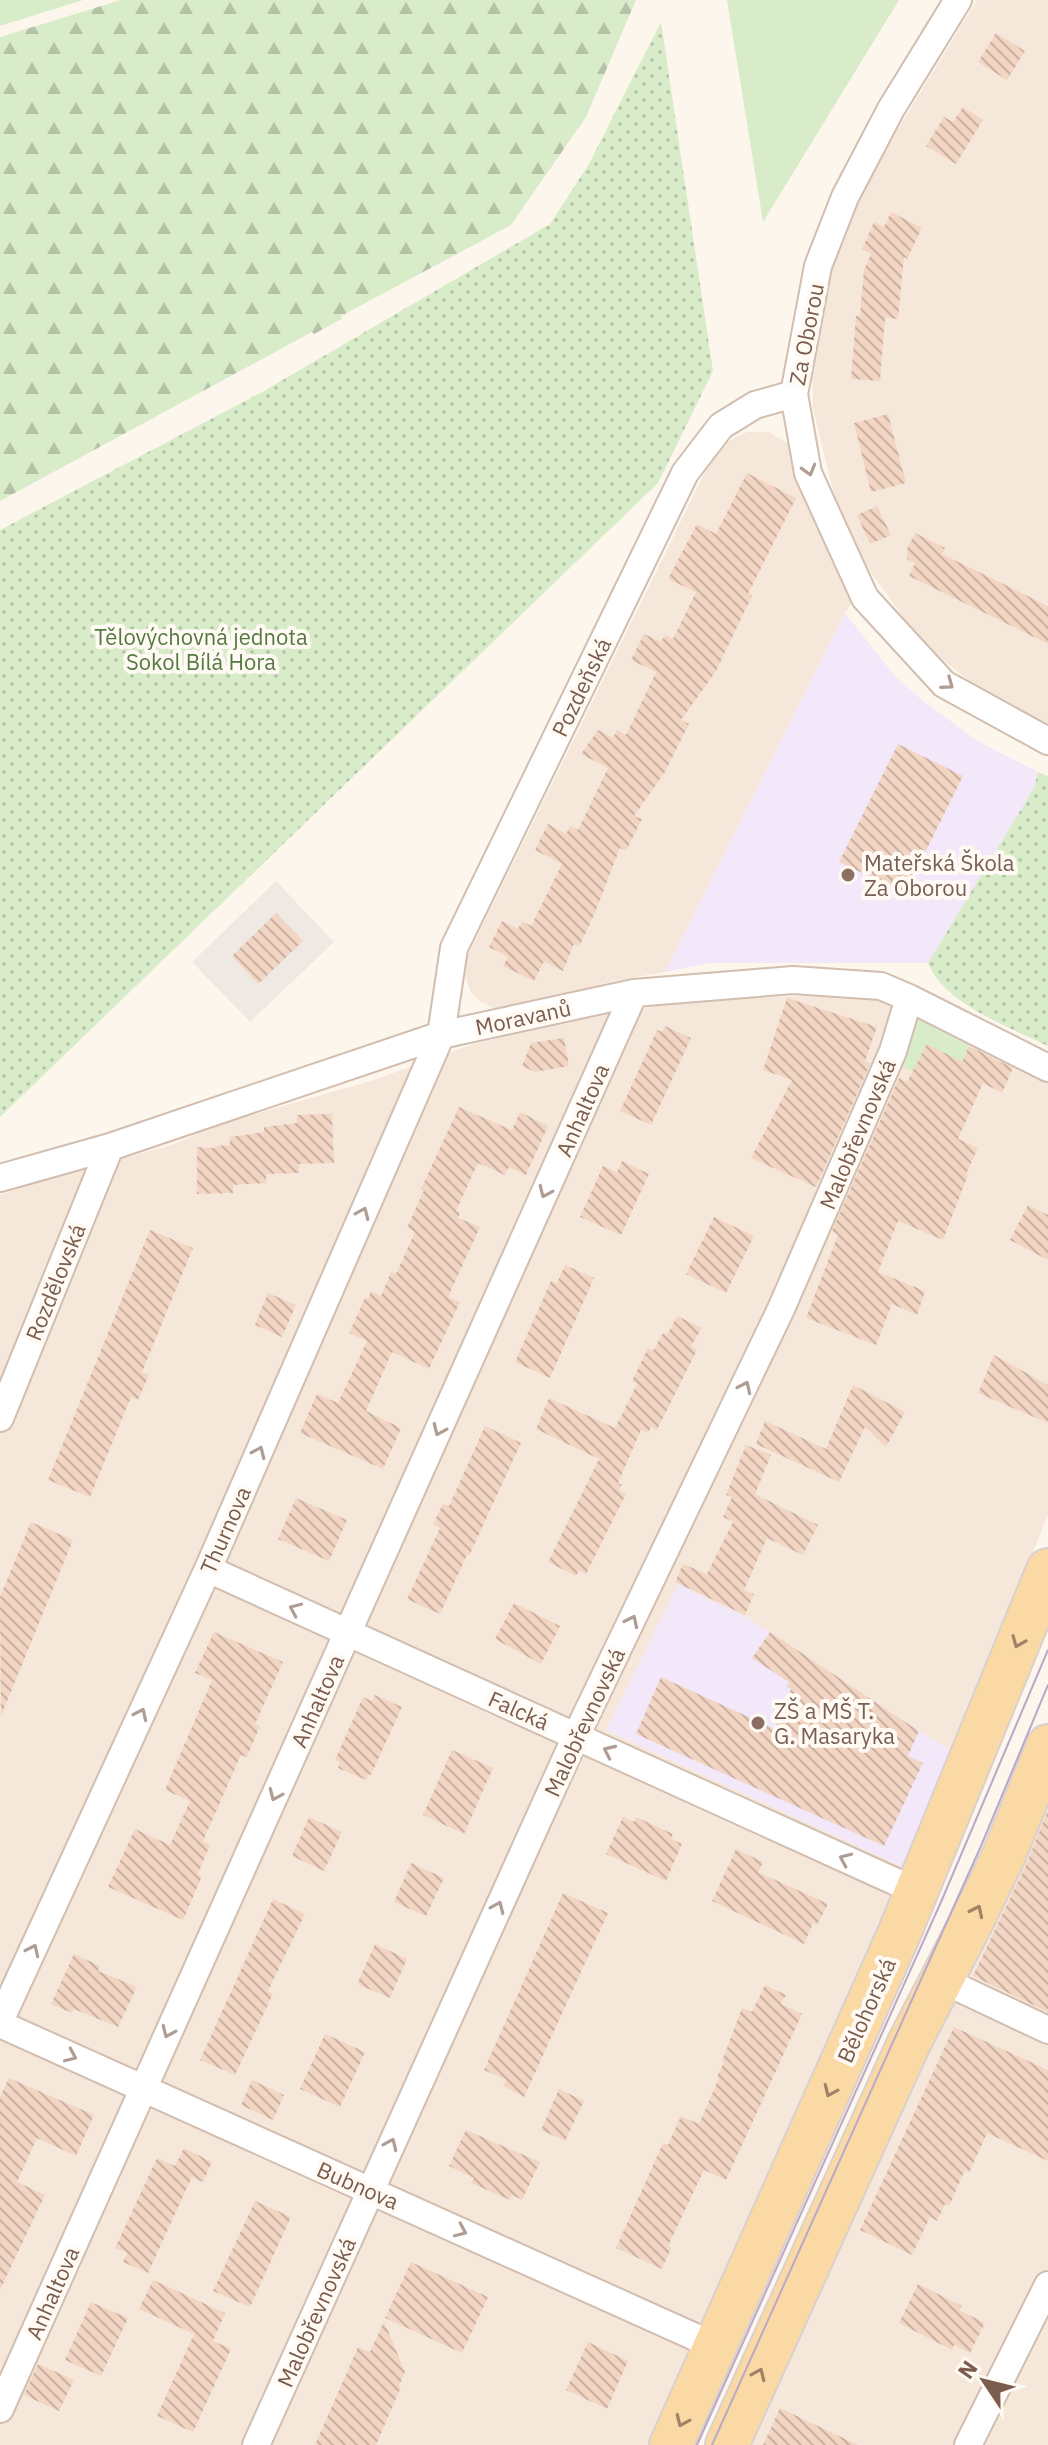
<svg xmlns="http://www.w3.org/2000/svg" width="1048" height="2445" viewBox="0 0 1048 2445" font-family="'IBM Plex Sans',sans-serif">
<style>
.residential{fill:#f5e8da}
.industrial{fill:#efe9e4}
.education{fill:#f3e8fa}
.green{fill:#d8ecc9}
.forest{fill:url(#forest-firs)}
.park{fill:url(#park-dots)}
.building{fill:url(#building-back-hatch)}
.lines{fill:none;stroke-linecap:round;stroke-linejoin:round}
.street-casing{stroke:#d1beb0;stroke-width:30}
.primary-casing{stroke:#dad1cd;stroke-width:46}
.street{stroke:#fff;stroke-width:26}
.primary{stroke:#fbd9a5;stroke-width:42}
.tram{stroke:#b9a8c9;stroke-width:2}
.oneway{stroke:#af9d94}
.oneway2{stroke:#a18267}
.education-dot{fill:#8d6e63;stroke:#fffaf3;stroke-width:3}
.labels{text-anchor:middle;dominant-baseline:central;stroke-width:8;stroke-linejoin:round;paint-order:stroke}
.street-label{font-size:22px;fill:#7a5c4d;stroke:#fffaf3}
.park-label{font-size:22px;fill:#537a41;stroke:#fffaf3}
.education-label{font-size:22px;fill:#785e54;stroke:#fffaf3;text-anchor:start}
</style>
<defs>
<pattern id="forest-firs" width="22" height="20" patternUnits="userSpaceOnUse" patternTransform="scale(2)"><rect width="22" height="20" fill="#d8ecc9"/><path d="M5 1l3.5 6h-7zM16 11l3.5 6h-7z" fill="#b4c2a5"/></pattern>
<pattern id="park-dots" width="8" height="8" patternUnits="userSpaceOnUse" patternTransform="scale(2)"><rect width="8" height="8" fill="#d8ecc9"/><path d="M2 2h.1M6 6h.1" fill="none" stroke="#b4c2a5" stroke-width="1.8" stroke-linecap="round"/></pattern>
<pattern id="building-back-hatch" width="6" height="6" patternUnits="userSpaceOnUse" patternTransform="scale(2)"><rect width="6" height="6" fill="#f3d5c3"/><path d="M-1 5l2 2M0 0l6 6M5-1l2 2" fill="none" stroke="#cab0a1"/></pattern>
</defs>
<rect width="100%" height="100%" fill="#fdf6ec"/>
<path class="residential" d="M977,0H1048V727L972,683L939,657L906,621L865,564L836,502L813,409L812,361L833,255L874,168Z
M747,432H769L788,444L798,460L857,595L845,613L665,972L614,981L512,1009L494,1008L481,1002L471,993L465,976L468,955L709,464L726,442Z
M875,995L1048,1075V1515L952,1752L744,1616L606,1730L905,1868L650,2445H0V1195L42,1180L172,1145L216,1125L371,1081L465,1047L561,1020L713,998Z
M1048,1773V2445H747Z"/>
<path class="industrial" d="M276,881L334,942L250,1022L192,962Z"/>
<path class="education" d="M845,613L895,676L922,700L979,742L1038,772L1034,788L928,963H710L665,972Z
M678,1584L744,1616L952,1752L905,1868L606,1730Z"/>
<path class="green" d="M0,0H83L0,26Z
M727,0H899L763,222Z
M924,1018L972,1039L949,1089L895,1063L914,1025Z"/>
<path class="forest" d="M121,0H636L586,117L511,225L341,316L342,319L314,334L312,332L0,501V37Z"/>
<path class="park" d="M661,22L713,371L658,483L0,1117V530L262,392L550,224L589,164Z
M1038,772L1048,776V1046C1011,1028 943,1003 928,963L1034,788Z"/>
<path class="building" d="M996,33L1025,51L1007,80L978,62Z
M963,107L983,120L956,164L926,146L944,117L953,122Z
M891,212L922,228L907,259L904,257L898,319L885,318L880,381L851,379L856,316H860L864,270L871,254L862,249L874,222L884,227Z
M888,414L906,483L871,492L854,423Z
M747,473L796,498L748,594L752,596L716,671L681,720L689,724L665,772L634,816L642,819L626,851L620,848L594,915L579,947L574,944L563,971L544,961L534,981L503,966L508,957L489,947L502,921L518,929L522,921L531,926L562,864L535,850L548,824L566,834L570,826L578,830L608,768L581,754L598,730L613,738L617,730L626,735L656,672L631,660L644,634L661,642L665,635L673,639L696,592L668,579L697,524L716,534Z
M877,506L891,535L870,544L857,515Z
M915,533L945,548L942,554L1048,606V644L909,576L915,563L907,559V549Z
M898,744L963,776L905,893L839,862Z
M276,913L303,941L258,984L232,956Z
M787,998L877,1027L865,1061L870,1064L816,1187L751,1158L792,1080L763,1070Z
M665,1026L691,1038L651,1125L620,1111L657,1030L662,1032Z
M564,1038L569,1066L535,1072L522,1066L531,1043Z
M927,1044L962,1062L969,1046L1013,1068L1002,1093L983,1083L958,1139L978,1148L966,1174L968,1175L943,1240L898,1221L878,1272L925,1291L917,1315L892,1304L876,1345L806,1318L838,1235L832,1231L899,1078L907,1082Z
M459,1107L512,1130L520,1112L548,1126L526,1175L509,1167L505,1175L478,1163L456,1211L460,1213L458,1218L480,1227L448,1297L460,1302L429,1369L392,1352L366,1411L401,1428L383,1469L300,1433L317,1394L338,1403L367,1341L349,1333L365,1298L368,1299L371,1291L381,1296L391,1272L396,1274L415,1232L407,1228L424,1190L421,1189Z
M332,1114L334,1163L299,1164V1173L266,1174V1183L233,1185V1193L197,1194V1147L215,1148V1146L230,1145V1137L264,1132V1127L297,1123V1115Z
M622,1161L649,1174L621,1235L580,1217L603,1166L617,1172Z
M1028,1205L1048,1215V1260L1010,1240Z
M714,1217L754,1236L726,1293L686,1274Z
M150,1230L193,1248L142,1372L149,1375L138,1400L131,1397L90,1497L48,1480Z
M565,1265L594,1278L550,1378L515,1362L551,1281L557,1283Z
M268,1293L296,1305L282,1337L255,1325Z
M677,1316L702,1328L691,1346L697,1350L657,1430L651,1427L648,1433L641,1430L618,1483L622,1485L619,1490L626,1494L586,1574L579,1570L576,1576L548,1562L599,1459L536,1429L549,1398L615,1428L637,1384L632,1381L648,1348L653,1351L663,1333L667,1335Z
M994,1355L1048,1385V1423L978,1393Z
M853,1385L905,1412L886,1447L865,1427L839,1482L756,1444L765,1421L826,1449Z
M485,1426L521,1443L469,1556L467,1555L440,1614L407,1599L440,1528L433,1524L443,1504L449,1506Z
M746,1445L771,1455L755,1494L818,1525L803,1555L767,1538L744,1590L754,1594L745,1615L675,1582L683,1564L707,1574L733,1522L723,1517L732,1497L726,1495Z
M296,1498L347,1520L329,1561L278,1539Z
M31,1522L73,1540L1,1716L0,1597Z
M514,1603L560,1626L541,1664L495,1639Z
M214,1632L283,1662L255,1724L260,1726L247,1757L241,1755L203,1841L210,1845L198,1874L202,1876L183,1920L108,1887L135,1829L170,1845L190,1801L165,1790L212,1680L195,1673Z
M770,1632L919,1731L908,1756L923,1763L884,1846L636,1734L661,1677L775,1729L791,1689L787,1686L789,1682L752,1658Z
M375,1695L402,1707L371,1775L368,1774L366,1780L338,1768L340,1762L335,1760L363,1697L372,1701Z
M452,1750L493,1768L464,1834L423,1815Z
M1048,1810V2012L973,1976L1026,1865Z
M309,1817L342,1832L324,1871L292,1856Z
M623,1817L634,1822L636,1817L673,1834L671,1839L682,1844L666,1881L606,1854Z
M736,1849L763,1862L758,1872L828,1904L817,1925L813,1923L804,1944L712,1901Z
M411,1863L444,1878L426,1916L394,1902Z
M563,1893L608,1913L524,2097L503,2086L506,2080L484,2070Z
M273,1899L305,1914L268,1991L273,1994L235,2075L200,2060Z
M375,1944L407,1959L390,1998L357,1984Z
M74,1954L100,1966L98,1971L137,1987L118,2027L74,2009L72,2013L51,2004Z
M765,1985L786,1995L781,2004L802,2014L726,2180L704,2170L668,2246L671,2248L662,2269L616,2248L663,2143L668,2145L681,2116L699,2124L719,2078L717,2077L724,2062L722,2061L742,2008L752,2012Z
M954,2027L1048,2070V2161L987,2133L969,2173L965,2170L949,2206L945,2204L937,2221L930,2217L912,2255L860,2230Z
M325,2034L365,2052L340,2107L300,2089Z
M9,2078L94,2115L76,2156L37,2138L17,2182L45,2195L0,2290V2097Z
M252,2080L284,2095L273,2120L241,2105Z
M559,2089L584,2101L565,2141L541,2130Z
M466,2130L540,2162L522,2200L512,2195L510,2200L471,2183L474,2178L449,2166Z
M184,2148L212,2162L203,2182L192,2177L148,2273L123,2262L127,2253L115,2248L157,2158L175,2166Z
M255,2201L291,2217L250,2307L213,2291Z
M411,2262L488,2297L462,2353L385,2318Z
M153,2280L225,2313L213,2341L231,2349L193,2432L157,2416L194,2334L139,2309Z
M918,2284L962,2306L959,2310L985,2323L970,2353L954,2345L952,2350L899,2323Z
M91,2302L128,2318L101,2376L65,2360Z
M384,2321L405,2372L399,2386L401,2387L376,2445H315L358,2347L370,2352Z
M588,2342L628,2361L607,2409L566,2390Z
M38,2364L74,2380L59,2411L24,2395Z
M780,2408L858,2445H763Z"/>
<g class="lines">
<defs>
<path id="street" d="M958,0L891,109L845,197L818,266L794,394L808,473L865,598L944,684L1048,741
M0,1178L110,1147L441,1035L634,993L793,980L881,986L909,998L1048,1068
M0,1418L110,1147
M208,1569L916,1891
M942,1980L1048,2030
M0,2021L208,1569L441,1035L454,948L685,473L721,426L755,405L794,394
M0,2024L715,2346
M0,2409L634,993
M256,2445L576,1736L781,1309L893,1051L909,998
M968,2445L1048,2285"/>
<path id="primary" d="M671,2445L899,1934L1048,1570
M727,2445L909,2043L974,1917L1004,1855L1048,1746"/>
</defs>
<use href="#street" class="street-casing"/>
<use href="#primary" class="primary-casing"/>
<use href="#street" class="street"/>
<use href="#primary" class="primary"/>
<path class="tram" d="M697,2445L941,1902L1048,1650
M712,2445L981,1846L1048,1685"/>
</g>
<defs><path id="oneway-chevron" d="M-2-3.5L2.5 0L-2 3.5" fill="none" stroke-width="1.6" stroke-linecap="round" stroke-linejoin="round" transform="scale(2)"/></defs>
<g class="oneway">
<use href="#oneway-chevron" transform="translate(809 470) rotate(74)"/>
<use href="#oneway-chevron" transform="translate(948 684) rotate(36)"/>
<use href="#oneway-chevron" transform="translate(545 1192) rotate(114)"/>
<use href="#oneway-chevron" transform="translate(363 1213) rotate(-66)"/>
<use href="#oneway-chevron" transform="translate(745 1387) rotate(-65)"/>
<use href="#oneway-chevron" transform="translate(439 1430) rotate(114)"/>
<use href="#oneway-chevron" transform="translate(259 1452) rotate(-66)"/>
<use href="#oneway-chevron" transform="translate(295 1609) rotate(-156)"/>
<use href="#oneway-chevron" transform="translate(632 1621) rotate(-64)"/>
<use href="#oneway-chevron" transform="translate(141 1714) rotate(-65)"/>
<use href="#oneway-chevron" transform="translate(609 1751) rotate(-155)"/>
<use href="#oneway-chevron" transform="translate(275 1795) rotate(114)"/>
<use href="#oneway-chevron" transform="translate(845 1859) rotate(-156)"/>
<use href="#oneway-chevron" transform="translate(498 1907) rotate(-66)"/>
<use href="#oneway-chevron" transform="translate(33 1950) rotate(-65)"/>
<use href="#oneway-chevron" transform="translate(168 2032) rotate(114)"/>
<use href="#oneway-chevron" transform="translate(71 2056) rotate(24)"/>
<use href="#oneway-chevron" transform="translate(391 2144) rotate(-66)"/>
<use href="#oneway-chevron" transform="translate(461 2231) rotate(24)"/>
</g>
<g class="oneway2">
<use href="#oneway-chevron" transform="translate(1018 1642) rotate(112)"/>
<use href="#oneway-chevron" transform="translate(977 1911) rotate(-64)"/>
<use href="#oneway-chevron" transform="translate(830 2091) rotate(114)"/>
<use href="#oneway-chevron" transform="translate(759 2374) rotate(-66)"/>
<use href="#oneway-chevron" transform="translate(682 2421) rotate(114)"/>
</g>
<g class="education-dot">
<circle cx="848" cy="875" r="8"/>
<circle cx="758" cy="1723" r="8"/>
</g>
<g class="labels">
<g class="street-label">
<text transform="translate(806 334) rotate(-79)">Za Oborou</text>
<text transform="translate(581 687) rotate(-64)">Pozdeňská</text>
<text transform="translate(523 1017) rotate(-12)">Moravanů</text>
<text transform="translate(582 1110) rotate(-66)">Anhaltova</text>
<text transform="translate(857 1134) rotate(-67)">Malobřevnovská</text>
<text transform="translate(55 1282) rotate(-68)">Rozdělovská</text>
<text transform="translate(225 1530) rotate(-66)">Thurnova</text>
<text transform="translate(317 1701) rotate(-66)">Anhaltova</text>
<text transform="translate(519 1710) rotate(24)">Falcká</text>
<text transform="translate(584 1722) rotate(-65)">Malobřevnovská</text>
<text transform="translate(866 2010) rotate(-66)">Bělohorská</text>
<text transform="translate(358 2185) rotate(24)">Bubnova</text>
<text transform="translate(52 2293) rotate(-66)">Anhaltova</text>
<text transform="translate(316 2312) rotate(-66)">Malobřevnovská</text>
</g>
<g class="park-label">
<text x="201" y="636">Tělovýchovná jednota<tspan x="201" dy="25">Sokol Bílá Hora</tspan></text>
</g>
<g class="education-label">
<text x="864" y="862">Mateřská Škola<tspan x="864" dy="25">Za Oborou</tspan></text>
<text x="774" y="1710">ZŠ a MŠ T.<tspan x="774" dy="25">G. Masaryka</tspan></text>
</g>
</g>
<g transform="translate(984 2381) rotate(305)" stroke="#fffaf3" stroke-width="6" paint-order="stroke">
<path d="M0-6L14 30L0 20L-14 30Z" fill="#7a5c4d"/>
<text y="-12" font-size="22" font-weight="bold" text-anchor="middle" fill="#7a5c4d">N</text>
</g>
</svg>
